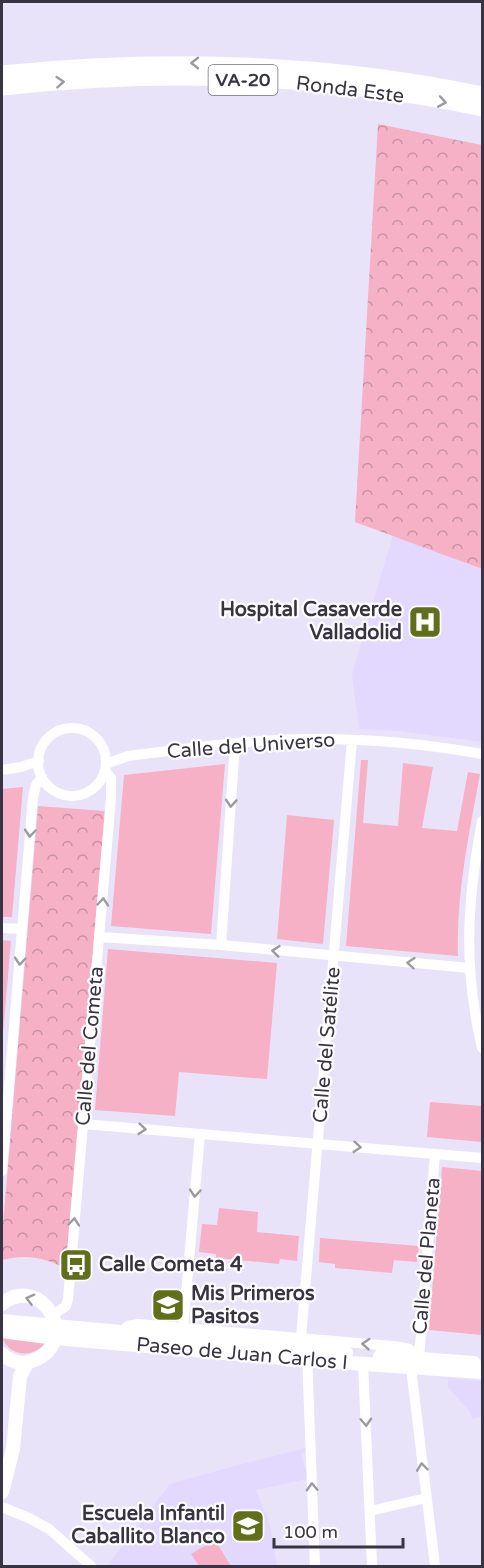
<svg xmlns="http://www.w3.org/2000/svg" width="484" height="1568" viewBox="0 0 484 1568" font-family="'Varela Round',sans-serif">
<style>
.built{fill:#e3d8fd}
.grass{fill:#f6b1c7}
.park{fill:url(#park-crowns)}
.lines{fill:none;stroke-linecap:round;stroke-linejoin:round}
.minor{stroke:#fff;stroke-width:10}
.major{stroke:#fff;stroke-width:14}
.highway{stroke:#fff;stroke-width:15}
.oneway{stroke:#9c9aa1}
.labels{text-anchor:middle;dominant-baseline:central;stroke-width:4.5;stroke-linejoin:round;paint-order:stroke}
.shield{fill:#fff;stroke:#74717b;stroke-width:1.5}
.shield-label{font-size:18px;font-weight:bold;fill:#383443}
.street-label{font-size:20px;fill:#383443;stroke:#fff}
.poi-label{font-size:20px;font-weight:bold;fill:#383443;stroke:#fff;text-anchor:end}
</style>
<defs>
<pattern id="park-crowns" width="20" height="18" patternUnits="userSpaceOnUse" patternTransform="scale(1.5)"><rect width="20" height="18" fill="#f6b1c7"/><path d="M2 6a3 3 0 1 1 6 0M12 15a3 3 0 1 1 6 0" fill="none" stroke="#c891a3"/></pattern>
</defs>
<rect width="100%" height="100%" fill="#e9e3fa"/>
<path class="built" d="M393,535L482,570V742L399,731L359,729L352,674Z
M448,1378L482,1381V1417L472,1419L470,1412L448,1387Z
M306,1448V1452L301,1454L305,1468L307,1469V1479L256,1490L270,1525L277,1566H107L170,1484L238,1465Z"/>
<path class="grass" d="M361,760H368L363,823L398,826L403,763L433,767L422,828L457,831L468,772L480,774C469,834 456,894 458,956L346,946Z
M225,764L211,934L111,926L124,775Z
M23,787L12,917H2V789Z
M287,815L334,820L323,944L277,939Z
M2,940L11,941L2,1045Z
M108,949L277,963L267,1079L179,1072L175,1116L95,1110Z
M430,1102L482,1106V1142L427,1137Z
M442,1167L482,1171V1335L429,1330Z
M219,1208L258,1212L257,1232L299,1236L297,1261L280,1259L279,1264L216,1258V1254L199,1252L202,1224L217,1225Z
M320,1238L419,1246L417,1262L394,1260L392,1273L335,1268V1264L319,1262Z
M2,1336L46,1342C35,1359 7,1357 2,1336Z
M215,1540L231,1566H199L191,1554Z"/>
<path class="park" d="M378,124L482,145V569L355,522Z
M38,806L105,811L66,1269C44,1257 26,1254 2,1260V1237Z"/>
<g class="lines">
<path class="minor" d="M38 762a34 34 0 1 1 68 0a34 34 0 1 1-68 0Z
M106,764L128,756C171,751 215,744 259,741C334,736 409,741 482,754
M2,770L21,767L39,761
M482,821C467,902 463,967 482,1048
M2,928L22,929
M100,937L221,945L469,968
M221,945L235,744
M84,1124L482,1158
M2,1171L33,797L36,785L42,777
M53,1315L66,1306L68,1299L111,798V778L105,771
M183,1329L200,1134
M119,1333L128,1326L138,1324L392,1346C405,1347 412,1347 419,1359
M300,1349L352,740
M307,1354L315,1566
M419,1359L435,1154
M363,1364L372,1566
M411,1368L435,1566
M2,1507L29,1518L49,1529L91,1566
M370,1511L426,1498"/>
<path class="major" d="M2,1304C40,1272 84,1341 32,1361C21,1365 10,1361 2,1354
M2,1321L346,1353
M2,1331L55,1338L307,1360L482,1372
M380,1356L474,1363
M2,1492L13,1449L20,1376L28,1362"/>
<path class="highway" d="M2,73C162,57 325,61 482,94
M2,88C161,71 325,75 482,109"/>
</g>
<defs><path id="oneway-chevron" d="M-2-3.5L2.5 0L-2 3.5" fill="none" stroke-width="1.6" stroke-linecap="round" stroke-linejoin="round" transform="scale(1.5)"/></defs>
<g class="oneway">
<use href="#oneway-chevron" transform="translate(195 63) rotate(180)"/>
<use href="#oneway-chevron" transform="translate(60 82) rotate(-4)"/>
<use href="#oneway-chevron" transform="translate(442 102) rotate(10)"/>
<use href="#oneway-chevron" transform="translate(231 803) rotate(94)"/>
<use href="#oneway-chevron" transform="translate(30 833) rotate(95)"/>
<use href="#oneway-chevron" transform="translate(103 902) rotate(-85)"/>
<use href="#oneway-chevron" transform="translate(276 951) rotate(-174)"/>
<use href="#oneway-chevron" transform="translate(20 961) rotate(95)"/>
<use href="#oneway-chevron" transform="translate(411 963) rotate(-175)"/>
<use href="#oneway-chevron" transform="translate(142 1129) rotate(5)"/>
<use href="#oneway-chevron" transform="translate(357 1147) rotate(5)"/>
<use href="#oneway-chevron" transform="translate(195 1193) rotate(95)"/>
<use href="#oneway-chevron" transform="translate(74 1222) rotate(-85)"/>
<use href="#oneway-chevron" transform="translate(30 1299) rotate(-166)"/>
<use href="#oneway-chevron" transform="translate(366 1344) rotate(-176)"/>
<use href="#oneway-chevron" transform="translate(366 1422) rotate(87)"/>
<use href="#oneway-chevron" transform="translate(422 1467) rotate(-97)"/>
<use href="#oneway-chevron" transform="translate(312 1487) rotate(-92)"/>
</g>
<defs>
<symbol id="hospital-square" viewBox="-11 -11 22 22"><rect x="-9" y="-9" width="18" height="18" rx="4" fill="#616f1a" stroke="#fff"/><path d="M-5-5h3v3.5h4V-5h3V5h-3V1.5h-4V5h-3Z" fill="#fff"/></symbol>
<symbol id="bus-square" viewBox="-11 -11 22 22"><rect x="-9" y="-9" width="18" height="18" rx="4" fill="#616f1a" stroke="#fff"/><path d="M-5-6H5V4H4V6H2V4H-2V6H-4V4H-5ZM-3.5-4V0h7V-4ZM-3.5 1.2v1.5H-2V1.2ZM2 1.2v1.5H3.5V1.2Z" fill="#fff"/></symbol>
<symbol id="school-square" viewBox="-11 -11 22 22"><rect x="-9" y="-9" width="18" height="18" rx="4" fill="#616f1a" stroke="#fff"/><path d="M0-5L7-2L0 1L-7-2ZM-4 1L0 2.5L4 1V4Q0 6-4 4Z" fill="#fff"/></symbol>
</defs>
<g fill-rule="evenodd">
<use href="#hospital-square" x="406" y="603" width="38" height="38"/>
<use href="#bus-square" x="57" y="1246" width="38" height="38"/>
<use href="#school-square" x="149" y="1286" width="38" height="38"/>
<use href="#school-square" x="229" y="1507" width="38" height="38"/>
</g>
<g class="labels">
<rect class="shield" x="208.5" y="65" width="69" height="30" rx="4.5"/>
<g class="shield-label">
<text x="243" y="80">VA-20</text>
</g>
<g class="street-label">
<text transform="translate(350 90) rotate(7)">Ronda Este</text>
<text transform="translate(251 746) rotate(-4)">Calle del Universo</text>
<text transform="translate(327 1045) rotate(-85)">Calle del Satélite</text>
<text transform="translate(90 1046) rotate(-85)">Calle del Cometa</text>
<text transform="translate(427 1256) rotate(-85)">Calle del Planeta</text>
<text transform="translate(242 1354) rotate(5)">Paseo de Juan Carlos I</text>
</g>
<g class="poi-label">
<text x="402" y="610">Hospital Casaverde<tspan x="402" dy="23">Valladolid</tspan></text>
<text x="99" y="1265" text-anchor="start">Calle Cometa 4</text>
<text x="191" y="1294" text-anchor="start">Mis Primeros<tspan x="191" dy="23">Pasitos</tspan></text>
<text x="225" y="1514">Escuela Infantil<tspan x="225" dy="23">Caballito Blanco</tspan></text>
</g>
</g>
<rect width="484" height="1568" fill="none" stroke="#383443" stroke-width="6"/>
<path d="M274 1538v9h129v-9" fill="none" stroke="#383443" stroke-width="3"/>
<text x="283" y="1538" font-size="18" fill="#383443" stroke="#ffffff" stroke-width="4.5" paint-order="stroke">100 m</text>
</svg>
